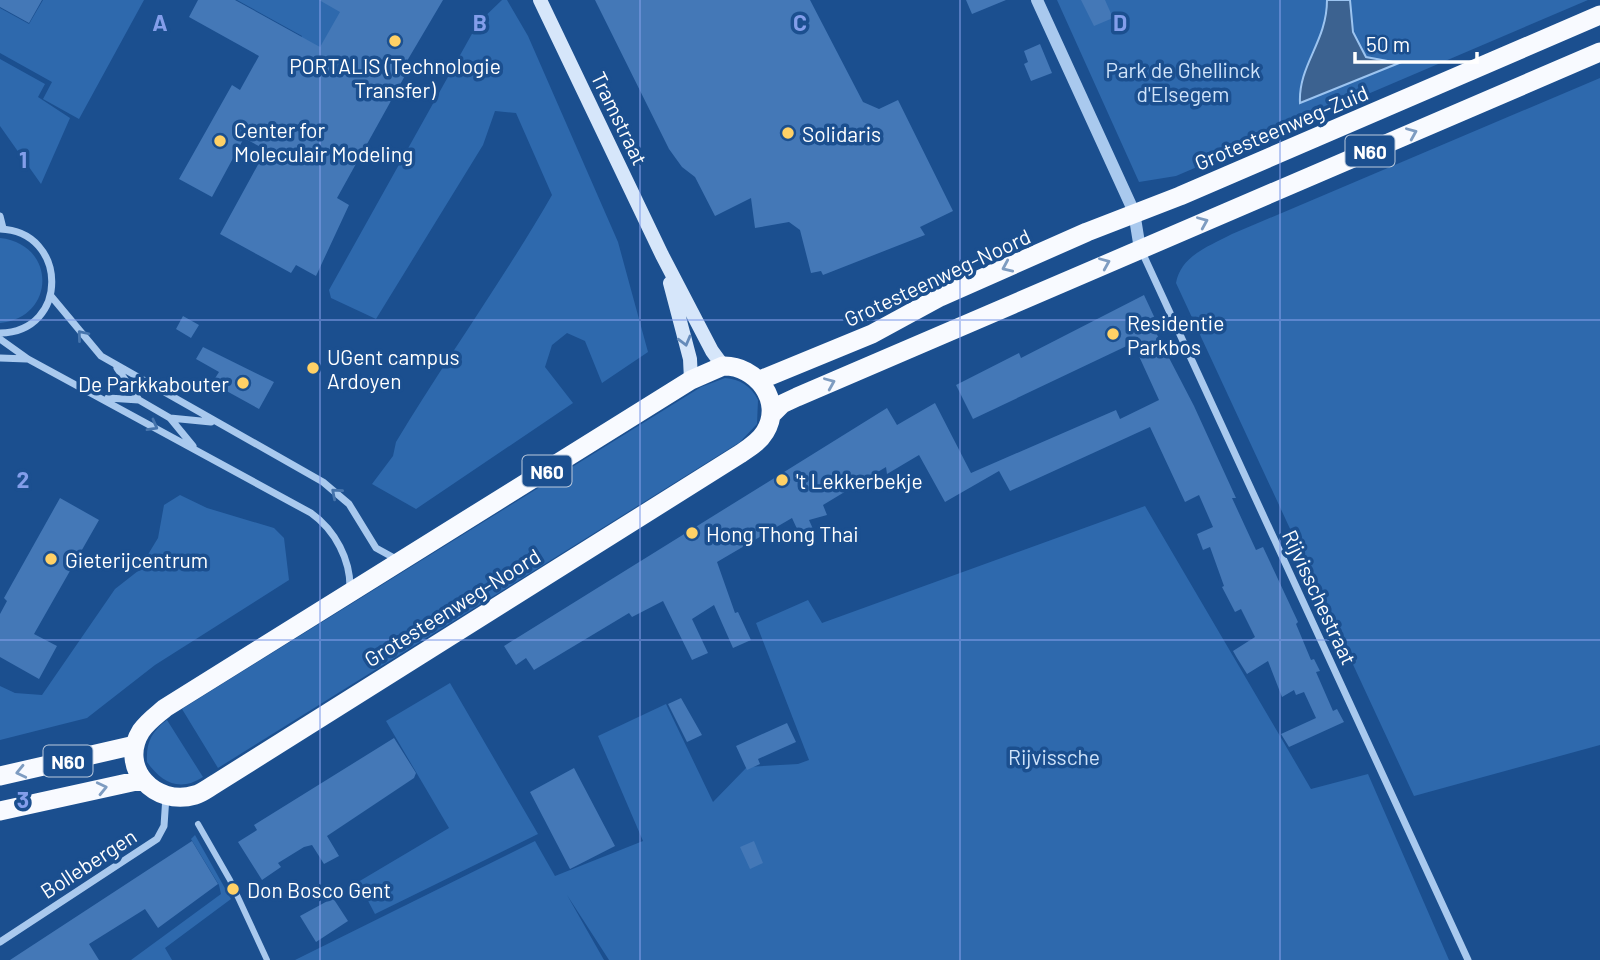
<svg xmlns="http://www.w3.org/2000/svg" width="1600" height="960" viewBox="0 0 1600 960" font-family="Barlow,sans-serif">
<style>
.green{fill:#2e69ad}
.water{fill:#3c6290;stroke:#9cc4f0;stroke-width:2}
.building{fill:#4478b7}
.lines{fill:none;stroke-linecap:round;stroke-linejoin:round}
.pedestrian{stroke:#a9c9ee;stroke-width:6}
.minor{stroke:#a9c9ee;stroke-width:7}
.tertiary{stroke:#a9c9ee;stroke-width:12}
.secondary{stroke:#d6e6fa;stroke-width:14}
.trunk{stroke:#f8faff;stroke-width:19}
.oneway{stroke:#7e9cc1}
.oneway2{stroke:#4674ac}
.oneway3{stroke:#668bba}
.grid{fill:none;stroke:#839eea;stroke-width:2;stroke-opacity:0.55}
.poi-dot{fill:#ffd166;stroke:#1b4f8f;stroke-width:2.5}
.labels{text-anchor:middle;dominant-baseline:central;stroke-width:7;stroke-linejoin:round;paint-order:stroke}
.shield{fill:#1b4f8f;stroke:#bbcadd;stroke-width:2}
.shield-label{font-size:19px;font-weight:bold;fill:#fff}
.poi-label{font-size:21px;fill:#fff;stroke:#1b4f8f;text-anchor:start}
.park-label{font-size:21px;fill:#cfe3fa;stroke:#1b4f8f}
.street-label{font-size:21px;fill:#fff;stroke:#1b4f8f}
.grid-label{font-size:23px;text-anchor:middle;font-weight:bold;fill:#839eea;stroke:#1b4f8f;stroke-width:7;stroke-linejoin:round;paint-order:stroke}
</style>
<rect width="100%" height="100%" fill="#1b4f8f"/>
<path class="green" d="M43,0H144L79,119L43,99L52,82L0,53V8L29,24Z
M237,0H339L346,4L309,66L291,57L302,36Z
M502,0H507L528,36L618,242L648,352L602,383L585,341L567,333L552,345L545,367L573,403L416,509L372,484L393,456L396,442C446,359 503,280 552,195L516,113L495,111L483,145L376,319L331,298L329,290L478,23Z
M1057,0H1588L1176,176L1139,182Z
M0,59L45,84L38,97L70,118L41,184L0,126Z
M1600,78V745L1414,796L1176,283C1181,255 1210,246 1232,234Z
M0,238C57,244 56,318 0,323Z
M725,378C740,379 751,386 758,400L757,424L740,442L218,768L182,709L701,387Z
M180,495L207,508L274,528L284,538L289,580L155,665L87,718L0,740V686L15,693L42,695L115,589L138,571L158,538L164,505Z
M1145,506L1311,789L1368,774L1449,960H609L567,895L604,960H295L535,841L555,876L643,841L598,736L666,704L713,802L747,767L798,764L809,760L756,623L808,600L822,623Z
M450,683L538,834L375,914L358,882L449,828L386,721Z
M167,720L203,777C180,792 162,783 147,762C146,743 151,732 167,720Z
M195,835L231,899L165,948L172,960H131L221,894L219,885L191,839Z"/>
<path class="water" d="M1327,0H1350L1353,32L1366,57L1399,63L1300,103C1298,65 1327,42 1327,0Z"/>
<path class="building" d="M0,0H42L29,23L0,7Z
M198,0H235L320,47L340,12L319,0H443L407,61L412,63L337,198L349,205L316,276L296,265L291,273L220,234L266,150L244,138L212,197L179,179L232,85L240,90L259,56L189,17Z
M595,0H810L863,102L879,109L898,100L953,211L920,227L925,235L823,275L821,271L811,273L800,230L789,222L755,228L751,198L715,216L695,177L682,167L669,149Z
M966,0H1006L972,14Z
M1081,0H1105L1113,18L1094,26Z
M1040,44L1052,73L1031,81L1024,64L1028,62L1024,51Z
M1144,295L1158,325L1153,327L1194,406L1236,498H1232L1256,550L1263,547L1298,622L1296,624L1311,660L1314,659L1320,671L1316,672L1333,711L1337,709L1344,722L1289,747L1281,734L1316,718L1304,692L1296,695L1294,690L1282,697L1268,661L1247,674L1237,658L1233,651L1255,637L1241,609L1235,612L1222,587L1224,586L1210,547L1203,550L1197,534L1213,527L1199,495L1185,502L1150,427L1010,491L999,471L945,502L919,455L887,474L886,467L823,505L827,515L809,520L817,538L804,544L792,518L717,562L735,613L738,612L751,640L733,648L714,605L692,619L708,653L692,660L663,601L632,617L629,613L534,670L526,658L516,665L504,646L887,408L897,425L935,403L971,473L1116,410L1120,419L1159,400L1133,343L973,419L956,385L1019,353L1021,358Z
M183,316L199,325L191,338L176,329Z
M203,347L274,382L259,409L212,383L219,372L196,359Z
M60,498L99,520L34,634L57,646L39,679L0,657V614L7,601L4,598Z
M681,698L702,735L687,742L668,704Z
M787,723L796,742L758,759L760,764L747,770L736,746Z
M394,738L416,773L414,778L327,836L339,856L324,864L312,845L304,847L278,863L281,867L262,880L238,842L257,830L254,825Z
M574,768L615,846L570,869L530,792Z
M192,841L218,884L158,928L145,909L89,944L99,960H10Z
M754,841L763,863L750,869L740,847Z
M333,898L348,921L316,942L300,916Z"/>
<g class="lines">
<path class="pedestrian" d="M198,824L230,880L267,960"/>
<path class="minor" d="M0,216L3,228
M0,229C68,231 70,332 0,333
M1142,252L1468,960
M51,296L101,356L323,482L349,504L376,548L396,559
M0,339L28,359L311,513C335,530 351,560 350,590
M0,358L27,359
M117,368L139,400L170,418L193,446
M108,398L139,400
M170,418L211,422
M0,942L157,839L164,826L166,796"/>
<path class="tertiary" d="M1037,0L1134,212L1140,249"/>
<path class="secondary" d="M540,0L662,255L712,351L723,366
M670,283L690,359L691,380"/>
<path class="trunk" d="M723,366C756,365 784,401 765,432C759,442 749,448 740,454L215,784C208,788 202,793 195,795C155,807 118,768 141,731C148,721 157,715 165,708L691,380Z
M760,380L872,334L940,297L1087,232L1180,196L1600,15
M771,415L782,404L797,397L1600,52
M0,776L135,745
M0,811L141,780"/>
</g>
<defs><path id="oneway-chevron" d="M-2-3.5L2.5 0L-2 3.5" fill="none" stroke-width="1.6" stroke-linecap="round" stroke-linejoin="round" transform="scale(1.75)"/></defs>
<g class="oneway">
<use href="#oneway-chevron" transform="translate(1412 133) rotate(-23)"/>
<use href="#oneway-chevron" transform="translate(1203 222) rotate(-23)"/>
<use href="#oneway-chevron" transform="translate(1105 263) rotate(-23)"/>
<use href="#oneway-chevron" transform="translate(1007 267) rotate(156)"/>
<use href="#oneway-chevron" transform="translate(830 383) rotate(-23)"/>
<use href="#oneway-chevron" transform="translate(21 772) rotate(167)"/>
<use href="#oneway-chevron" transform="translate(102 788) rotate(-13)"/>
</g>
<g class="oneway2">
<use href="#oneway-chevron" transform="translate(82 335) rotate(-130)"/>
<use href="#oneway-chevron" transform="translate(153 426) rotate(29)"/>
<use href="#oneway-chevron" transform="translate(336 493) rotate(-139)"/>
</g>
<use class="oneway3" href="#oneway-chevron" transform="translate(685 341) rotate(75)"/>
<path class="grid" d="M320,0V960M640,0V960M960,0V960M1280,0V960M0,320H1600M0,640H1600"/>
<g class="poi-dot">
<circle cx="395" cy="41" r="7"/>
<circle cx="788" cy="133" r="7"/>
<circle cx="220" cy="141" r="7"/>
<circle cx="1113" cy="334" r="7"/>
<circle cx="313" cy="368" r="7"/>
<circle cx="243" cy="383" r="7"/>
<circle cx="782" cy="480" r="7"/>
<circle cx="692" cy="533" r="7"/>
<circle cx="51" cy="559" r="7"/>
<circle cx="233" cy="889" r="7"/>
</g>
<g class="labels">
<g class="shield">
<rect x="1345.5" y="135.5" width="49" height="31" rx="5"/>
<rect x="522.5" y="455.5" width="49" height="31" rx="5"/>
<rect x="43.5" y="745.5" width="49" height="31" rx="5"/>
</g>
<g class="shield-label">
<text x="1370" y="151">N60</text>
<text x="547" y="471">N60</text>
<text x="68" y="761">N60</text>
</g>
<g class="poi-label">
<text x="395" y="65" text-anchor="middle">PORTALIS (Technologie<tspan x="395" dy="24">Transfer)</tspan></text>
<text x="234" y="129">Center for<tspan x="234" dy="24">Moleculair Modeling</tspan></text>
<text x="802" y="133">Solidaris</text>
<text x="1127" y="322">Residentie<tspan x="1127" dy="24">Parkbos</tspan></text>
<text x="327" y="356">UGent campus<tspan x="327" dy="24">Ardoyen</tspan></text>
<text x="229" y="383" text-anchor="end">De Parkkabouter</text>
<text x="796" y="480">'t Lekkerbekje</text>
<text x="706" y="533">Hong Thong Thai</text>
<text x="65" y="559">Gieterijcentrum</text>
<text x="247" y="889">Don Bosco Gent</text>
</g>
<g class="park-label">
<text x="1183" y="69">Park de Ghellinck<tspan x="1183" dy="24">d'Elsegem</tspan></text>
<text x="1054" y="756">Rijvissche</text>
</g>
<g class="street-label">
<text transform="translate(620 118) rotate(64)">Tramstraat</text>
<text transform="translate(1281 127) rotate(-23)">Grotesteenweg-Zuid</text>
<text transform="translate(937 277) rotate(-25)">Grotesteenweg-Noord</text>
<text transform="translate(1320 597) rotate(65)">Rijvisschestraat</text>
<text transform="translate(452 607) rotate(-32)">Grotesteenweg-Noord</text>
<text transform="translate(88 863) rotate(-33)">Bollebergen</text>
</g>
</g>
<g class="grid-label">
<text x="160" y="31">A</text>
<text x="480" y="31">B</text>
<text x="800" y="31">C</text>
<text x="1120" y="31">D</text>
<text x="23" y="168">1</text>
<text x="23" y="488">2</text>
<text x="23" y="808">3</text>
</g>
<path d="M1355 52v10h122v-10" fill="none" stroke="#ffffff" stroke-width="3.5"/>
<text x="1366" y="52" font-size="21" fill="#ffffff" stroke="#1b4f8f" stroke-width="5" paint-order="stroke">50 m</text>
</svg>
